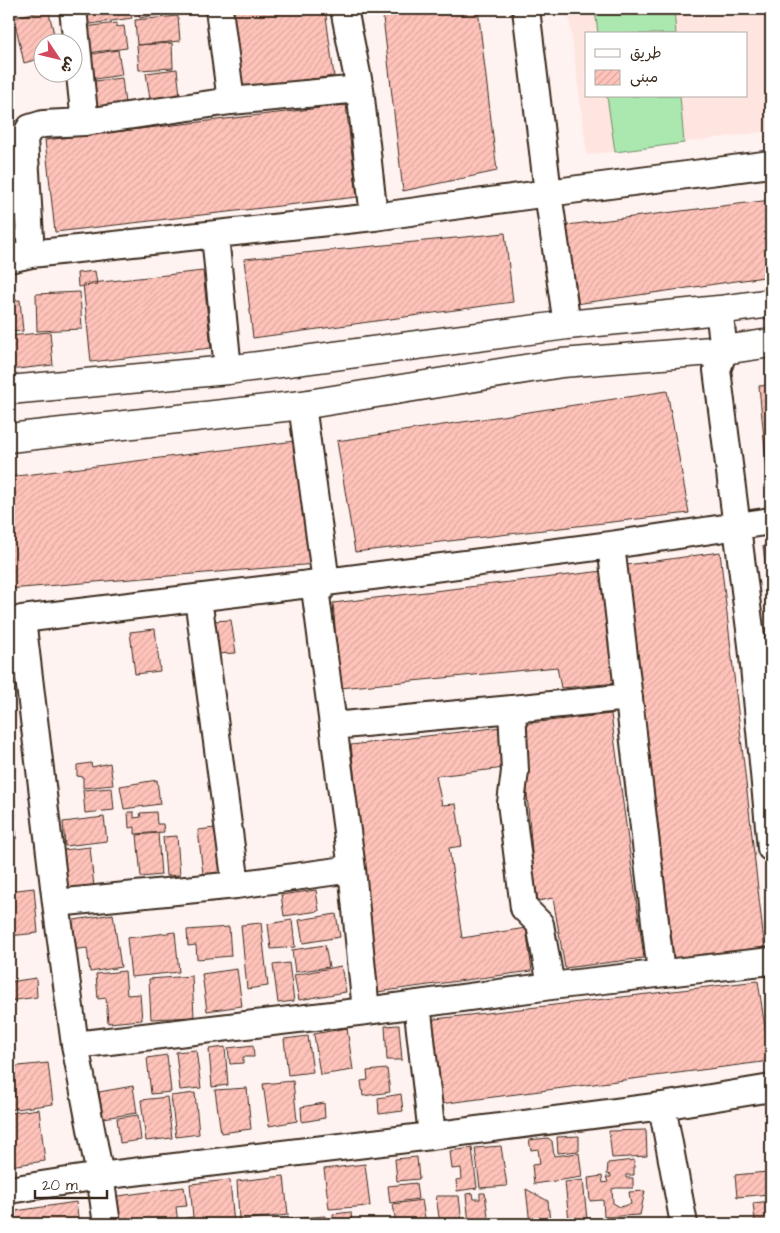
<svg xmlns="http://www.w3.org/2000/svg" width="780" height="1233" viewBox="0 0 780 1233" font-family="'Architects Daughter','Playpen Sans Arabic',sans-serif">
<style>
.built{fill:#ffe5e0;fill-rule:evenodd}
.garden{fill:#aae8af;stroke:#728966}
.building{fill:url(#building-hatch);stroke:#3b2a1e}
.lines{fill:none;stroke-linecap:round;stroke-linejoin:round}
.street-casing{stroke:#3b2a1e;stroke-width:30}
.secondary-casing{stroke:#3b2a1e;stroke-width:31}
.street{stroke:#fff;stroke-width:26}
.secondary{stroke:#fff;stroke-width:28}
</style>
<defs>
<pattern id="building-hatch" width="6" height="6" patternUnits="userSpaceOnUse" patternTransform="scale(1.25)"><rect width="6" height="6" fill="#ffc3ba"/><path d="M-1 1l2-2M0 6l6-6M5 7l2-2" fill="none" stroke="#dba89f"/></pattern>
</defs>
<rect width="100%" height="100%" fill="#fff3f1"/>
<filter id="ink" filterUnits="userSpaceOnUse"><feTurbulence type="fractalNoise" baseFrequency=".02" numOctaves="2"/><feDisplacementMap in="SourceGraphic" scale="10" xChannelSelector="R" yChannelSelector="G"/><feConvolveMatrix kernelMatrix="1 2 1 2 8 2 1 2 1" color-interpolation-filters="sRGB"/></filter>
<g filter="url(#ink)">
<path class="built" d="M568,9H771V131L587,155ZM586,34H746V96H586Z"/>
<path class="garden" d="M595,9H674L676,34H598Z
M607,96H680L684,143L615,152Z"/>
<path class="building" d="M48,9L56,42H42V58L24,63L14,18Z
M82,9H130L132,18L84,25Z
M138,9H180L181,10L140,18Z
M230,9H325L334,76L241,89Z
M382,9H478L497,171L403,191Z
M178,16L180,41L137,45L135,20Z
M117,23V27L124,26L127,48L87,53L84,27Z
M12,43L14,59L9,60V44Z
M172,43L173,68L139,70L137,45Z
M118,50L122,75L88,80L85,55Z
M177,69L180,95L150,99L146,73Z
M122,78L125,104L88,108L85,82Z
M346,105L357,197L55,232L45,140Z
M771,200V276L576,304L567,225Z
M505,233L513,302L253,338L244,259Z
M95,271L97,284L78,287L77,273Z
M203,271L211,348L91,362L83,284Z
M80,292L82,329L37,331L36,294Z
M20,300L23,331L9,332V301Z
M50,332L53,365L9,370V336Z
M771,385V491L769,492L759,386Z
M667,391L689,513L355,552L337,441Z
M295,441L316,564L9,589V477Z
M771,545V607L763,546Z
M720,552L765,951L674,959L627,565Z
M603,571L617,683L561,688L557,667L340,688L333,603Z
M231,620L236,653L216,654L210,621Z
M155,629L160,671L135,674L130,632Z
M771,652V751L761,653Z
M611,714L644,958L565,968L553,898L538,901L534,876L521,724Z
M502,727L505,768L436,776L442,805L456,804L462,846L449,848L462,938L526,928L532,971L377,992L351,745Z
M91,763L92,767L110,763L113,785L83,788V777L77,776V765Z
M9,777H11L13,806H15L16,816H9Z
M157,780L160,804L124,809L120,786Z
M112,788L114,810L85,813L83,790Z
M128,812H134V818L141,817L140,813L156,812L157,824H163L164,832L135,834V827L129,828Z
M104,817L107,841L65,846L63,822Z
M14,819L17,838L9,840V820Z
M223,827L228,872L203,874L198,830Z
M158,833L161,875L141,877L137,835Z
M177,836L180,875L166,876L163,837Z
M90,847L94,887L68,888L63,850Z
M34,888L38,933L9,936V891Z
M316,890L319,911L284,916L281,895Z
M113,914L121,967L90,972L87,948L72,950L68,921Z
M336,914L340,937L303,943L299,920Z
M292,920L295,947L271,949L268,924Z
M261,923L268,986L247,989L241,925Z
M229,927L231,956L197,959L196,945L188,946L187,930Z
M175,932L179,972L131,977L127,938Z
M325,945L329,967L295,972L292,950Z
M289,963L294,1001L278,1003L273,965Z
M341,966L346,992L299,1000L294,975Z
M237,969L242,1006L207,1011L202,974Z
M125,971L127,995L140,994L142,1020L108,1023L106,998L98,999L96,974Z
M192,976L194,1017L151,1019L149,979Z
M36,978L37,997L9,1001V982Z
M758,981L770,1061L440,1104L427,1020Z
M399,1025L402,1060H387L385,1026Z
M347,1028L353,1070L320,1075L314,1034Z
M308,1036L313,1072L288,1075L284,1039Z
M253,1045L254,1057H243V1063L230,1064L228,1048Z
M225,1047L228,1085L212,1087L209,1049Z
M196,1050L201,1088L180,1090L176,1052Z
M167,1055L171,1092L151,1094L147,1058Z
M48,1063L53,1104L9,1110V1067Z
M387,1069L390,1092L363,1096L361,1081L368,1080L367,1071Z
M293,1081L297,1121L269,1126L263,1084Z
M133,1086L137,1113L103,1118L99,1092Z
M247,1088L251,1129L221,1133L215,1090Z
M195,1093L199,1134L176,1137L171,1096Z
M401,1094L403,1111L379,1114L378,1098Z
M167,1097L172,1138L146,1141L141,1100Z
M324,1103L325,1118L302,1122L301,1107Z
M39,1109L45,1161L9,1166V1113Z
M138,1115L141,1140L120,1143L117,1118Z
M646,1130L647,1156L612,1158L609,1131Z
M579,1136V1151L558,1153L557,1137Z
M548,1138L552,1141L554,1156L579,1153L582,1177L534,1184L532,1165L540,1164L538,1149L531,1150L529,1140Z
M501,1146L507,1186L480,1188L475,1148Z
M472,1148L477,1188L457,1191L456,1180L462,1179L461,1168L452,1169L450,1151Z
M417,1157L419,1179L397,1181L395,1159Z
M634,1160V1175H626V1178H633V1188H616L612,1189L613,1203L620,1207L631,1204L629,1192L645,1191L640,1215L604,1217L603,1200L590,1201L588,1178L602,1176L603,1183L608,1182L606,1177H611V1175L607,1174L608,1163Z
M365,1164L370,1206L329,1209L324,1169Z
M767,1172L769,1194L737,1197L735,1175Z
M284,1176L288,1215L239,1220L237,1181Z
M230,1180L234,1224H187L186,1218L193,1217L190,1184Z
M583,1180L587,1219L569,1221L565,1182Z
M416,1183L418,1199L390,1203L388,1186Z
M184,1187L187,1206L176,1207L178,1223L166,1224H115L111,1197Z
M526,1189L548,1201L550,1223L530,1224Z
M473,1193L474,1199H480V1193H485L489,1224H469L466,1194Z
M436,1196H459L462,1224H440Z
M422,1200L426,1224H396L393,1204Z
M771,1201V1220L755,1221L753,1203Z
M76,1202L79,1224H11L9,1212Z
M351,1212L352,1224H333V1214Z
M325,1216L326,1224H288V1219Z"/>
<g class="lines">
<defs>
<path id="street" d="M73,9L85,122
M219,9L231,101
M344,9L360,89L374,217
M526,9L548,193L567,325
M215,235L228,370
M31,254L24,139L30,128L43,124L85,122L231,101L360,89
M9,259L31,254L374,217L548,193L771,164
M719,310L724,350L717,370L752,645L771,848
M302,405L326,582L316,596L352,869L366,1011
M611,545L661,973
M198,598L236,885
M512,709L515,771L511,803L524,908L540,924L551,986
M333,726L512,709L629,697
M56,903L236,885L352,869
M417,1004L432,1135
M75,1045L366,1011L551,986L771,961
M662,1106L684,1224
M9,1190L100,1176L423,1137L662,1106L771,1088
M107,1224L100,1176L75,1045L56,903L22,619L326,582L611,545L771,521"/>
<path id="secondary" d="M9,390L228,370L567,325L719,310L771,303
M9,438L302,405L562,363L724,350L771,343"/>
</defs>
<use href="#street" class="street-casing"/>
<use href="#secondary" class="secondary-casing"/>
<use href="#street" class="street"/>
<use href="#secondary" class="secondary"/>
</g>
</g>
<rect width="780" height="1233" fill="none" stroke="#fff" stroke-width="30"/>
<rect x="15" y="15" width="750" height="1203" fill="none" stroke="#3b2a1e" stroke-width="2" filter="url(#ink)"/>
<rect x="585" y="32" width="162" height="65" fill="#ffffff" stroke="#b1aaa5"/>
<rect x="595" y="49" width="25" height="8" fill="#ffffff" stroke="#b1aaa5"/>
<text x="630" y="58" font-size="15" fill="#3b2a1e">طريق</text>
<rect x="595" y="70" width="25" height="15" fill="url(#building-hatch)" stroke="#b1aaa5"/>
<text x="630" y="82" font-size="15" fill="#3b2a1e">مبنى</text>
<g transform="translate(58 58) rotate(125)"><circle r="24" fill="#ffffff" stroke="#b1aaa5"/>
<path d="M0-4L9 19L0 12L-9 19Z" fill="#d1495b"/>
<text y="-8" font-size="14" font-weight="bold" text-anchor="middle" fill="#3b2a1e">ش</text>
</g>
<path d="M35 1190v8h72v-8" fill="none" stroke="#3b2a1e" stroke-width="2.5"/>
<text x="42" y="1190" font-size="15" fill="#3b2a1e" stroke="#ffffff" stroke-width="4" paint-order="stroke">20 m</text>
</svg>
